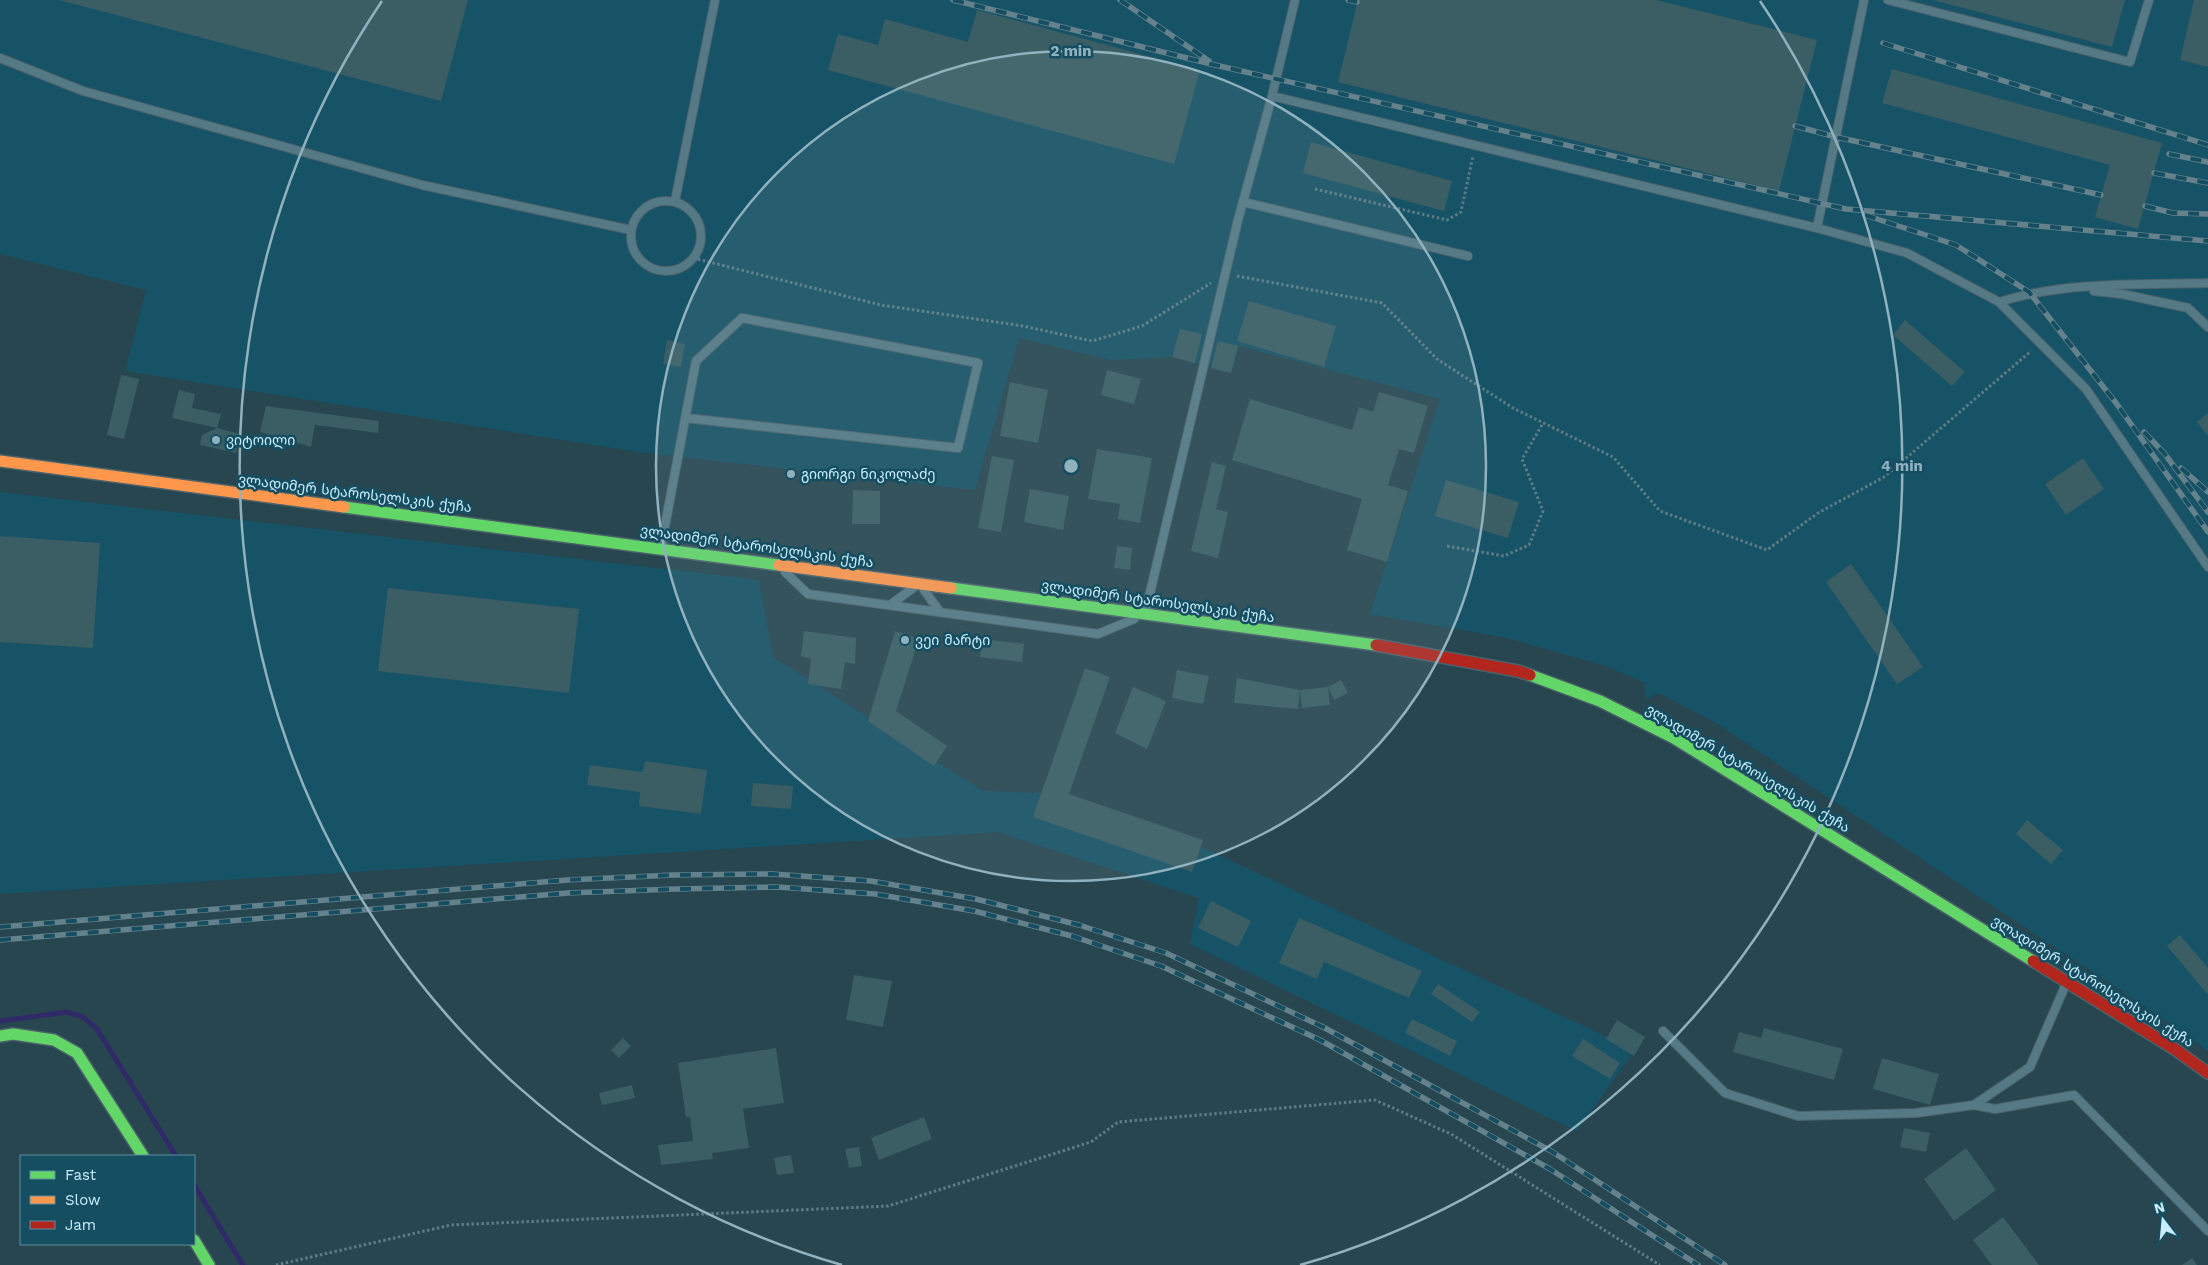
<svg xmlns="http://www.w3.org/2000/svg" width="2208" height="1265" viewBox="0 0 2208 1265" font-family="'Work Sans','Noto Sans Georgian',sans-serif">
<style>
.built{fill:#175366}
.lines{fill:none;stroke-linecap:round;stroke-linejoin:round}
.stream{stroke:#312a69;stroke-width:5}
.building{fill:#3b5d64}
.lane-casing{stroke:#4b626b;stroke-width:10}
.fast-casing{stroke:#4b626b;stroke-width:14}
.slow-casing{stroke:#4b626b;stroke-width:14}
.jam-casing{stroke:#4b626b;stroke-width:14}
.path{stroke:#5d7b85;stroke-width:3;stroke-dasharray:2.5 2.5;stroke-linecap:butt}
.lane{stroke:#557a86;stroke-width:8}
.fast{stroke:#63d668;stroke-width:11}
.slow{stroke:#ff974d;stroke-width:11}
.jam{stroke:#b3261e;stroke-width:11}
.rail-casing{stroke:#65828c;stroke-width:5.5}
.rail{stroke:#164e61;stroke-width:4;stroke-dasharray:11;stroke-linecap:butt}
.ring{fill:none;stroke:#90b2bf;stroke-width:2.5}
.poi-dot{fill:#90b2bf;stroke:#164e61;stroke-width:2}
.labels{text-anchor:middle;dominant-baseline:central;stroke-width:5;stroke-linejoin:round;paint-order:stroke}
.poi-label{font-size:14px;fill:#c8ecfb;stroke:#164e61;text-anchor:start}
.street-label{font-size:14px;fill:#c8ecfb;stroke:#164e61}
.centre{fill:#90b2bf;stroke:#164e61;stroke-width:2.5}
.ring-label{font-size:15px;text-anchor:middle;font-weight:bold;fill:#90b2bf;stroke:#164e61;stroke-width:5;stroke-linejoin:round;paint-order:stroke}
</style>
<rect width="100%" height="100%" fill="#274650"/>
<path class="built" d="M0,0H2208V1051L2170,1023L1714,722L1659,693L1646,700L1645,683L1606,666L1507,638L1370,614L1440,399L1239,346L1231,373L1172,357L1111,360L1019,338L975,490L645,453L125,371L146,290L0,254Z
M0,492L759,580L773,657L983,791L1069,794L1208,850L1635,1050L1577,1131L1190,944L1199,898L998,832L0,894Z"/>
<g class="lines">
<path class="stream" d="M0,1021L67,1012L83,1017L97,1029L176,1156
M194,1185L243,1265"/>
</g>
<path class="building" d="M59,0H468L441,101Z
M1358,0H1656L1817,40L1779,191L1338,82Z
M1933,0H2125L2112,47Z
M2194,0H2208V67L2180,60Z
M977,10L1200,70L1174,164L828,70L838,34L878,45L885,19L968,42Z
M1892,69L2162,143L2138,229L2095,217L2110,165L1882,103Z
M1311,142L1452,181L1444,211L1303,173Z
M1249,301L1336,326L1324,367L1237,341Z
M1905,320L1965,372L1952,386L1893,335Z
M1180,329L1202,334L1195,363L1172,357Z
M667,340L685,344L681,367L663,364Z
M1218,341L1238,346L1231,373L1211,368Z
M1107,370L1141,379L1134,404L1101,395Z
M121,375L139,379L124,439L107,435Z
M1010,382L1048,390L1038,443L1000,436Z
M179,390L195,394L192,408L221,414L217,428L240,434L236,453L200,445L202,435L217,428L172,418Z
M1379,392L1428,406L1414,453L1399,449L1388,485L1408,491L1387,562L1347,550L1362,499L1232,460L1250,399L1352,430L1359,407L1373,412Z
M266,406L379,421L378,433L315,425L311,447L260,432Z
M2208,413V436L2197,422Z
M1097,449L1152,458L1140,523L1118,519L1120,504L1088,499Z
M992,456L1014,460L1001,532L978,528Z
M2083,458L2104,489L2066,515L2045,484Z
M1212,462L1226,466L1216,509L1228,512L1218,558L1191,551Z
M1446,480L1519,502L1508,538L1435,516Z
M1030,489L1069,496L1063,530L1024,522Z
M853,490L880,491V524H852Z
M0,536L100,543L93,648L0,642Z
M1117,546L1132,548L1130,570L1114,568Z
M1851,564L1923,667L1897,684L1826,582Z
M388,588L579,609L569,693L378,671Z
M804,631L856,638L855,664L845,662L841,689L808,684L811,659L801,656Z
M895,631L919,639L896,711L947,746L934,766L868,721Z
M982,639L1024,644L1022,662L980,657Z
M1085,668L1110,677L1069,794L1203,840L1192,872L1033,817Z
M1177,670L1209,676L1203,704L1172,698Z
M1237,678L1300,690L1328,687L1330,705L1302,708L1300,690L1298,709L1234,703Z
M1341,680L1348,693L1334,700L1328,687Z
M1133,687L1166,701L1147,749L1115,733Z
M645,761L707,770L701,814L639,806L640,792L587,785L590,765L643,772Z
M753,783L793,786L791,809L751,806Z
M2027,820L2063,850L2051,864L2016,834Z
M1211,901L1251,921L1238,947L1198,928Z
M1299,918L1422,971L1409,998L1324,962L1317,979L1279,963Z
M2180,935L2208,968V995L2167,946Z
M854,975L892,981L883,1027L846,1020Z
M1438,984L1480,1012L1472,1022L1431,994Z
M1412,1019L1457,1041L1450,1056L1405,1033Z
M1617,1020L1645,1037L1634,1056L1606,1039Z
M1764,1028L1843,1049L1834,1080L1733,1052L1739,1032L1761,1038Z
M623,1038L631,1046L619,1058L611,1050Z
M1583,1039L1620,1063L1610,1079L1572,1056Z
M776,1048L784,1103L743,1109L749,1148L712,1153L713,1159L661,1165L658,1145L693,1141L690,1117H686L678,1063Z
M1882,1058L1939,1074L1930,1105L1873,1089Z
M632,1085L635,1098L602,1105L599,1093Z
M924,1117L932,1139L879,1160L871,1138Z
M1904,1128L1930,1133L1926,1152L1900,1147Z
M859,1147L862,1166L849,1168L845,1149Z
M1966,1148L1996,1190L1954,1221L1924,1179Z
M791,1155L794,1173L777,1175L774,1158Z
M2003,1217L2039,1265H1992L1973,1240Z
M2192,1258L2197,1265H2182Z"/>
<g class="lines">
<defs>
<path id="lane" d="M1888,0L2130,62L2149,0
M0,58L83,91L422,185L631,230
M1272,96L1295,0
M631 236a35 35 0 1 1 70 0a35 35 0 1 1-70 0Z
M675,201L715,0
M1243,202L1468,256
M1817,228L1864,0
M2094,291L2122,294L2188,308L2208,327
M1999,302L2086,389L2208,567
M661,547L696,361L742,318L978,363L958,448L686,418
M785,572L808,594L1098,634L1134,619
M924,590L940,612
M890,605L913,588
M1146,610L1238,220L1272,96L1817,228L1907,253L1999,302C2066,281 2139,285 2208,283
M1663,1031L1725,1093L1798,1116L1916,1113L1974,1105L2030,1067L2066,984
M1974,1105L1995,1109L2074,1095L2208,1231"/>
<path id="fast" d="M344,507L779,565
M951,588L1376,645
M1530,675L1600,701L1674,738L2033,961
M0,1036L13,1034L54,1040L77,1053L143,1156
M194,1240L209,1265"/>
<path id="slow" d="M0,461L344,507
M779,565L951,588"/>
<path id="jam" d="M1376,645L1518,671L1530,675
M2033,961L2176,1050L2208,1073"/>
</defs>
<use href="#lane" class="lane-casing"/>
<use href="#fast" class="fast-casing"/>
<use href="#slow" class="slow-casing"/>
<use href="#jam" class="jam-casing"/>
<path class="path" d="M1315,189L1447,220L1461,212L1473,156
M693,258L881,305L1023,326L1092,341L1142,326L1211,283
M1237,276L1382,303L1437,359L1513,408L1613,457L1660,511L1767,550L1818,513L1884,477L2031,351
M1447,546L1504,556L1529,545L1543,511L1522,459L1543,423
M276,1265L451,1225L888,1206L1091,1142L1118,1122L1375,1100L1451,1134L1660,1265"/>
<use href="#lane" class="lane"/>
<use href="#fast" class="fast"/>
<use href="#slow" class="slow"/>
<use href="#jam" class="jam"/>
<defs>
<path id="rail" d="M953,0L1215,65L1846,209L2208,241
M1120,0L1209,61
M1348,0L1357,2
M1883,43L2208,145
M1795,126L1836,137L2101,195
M2169,154L2208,162
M2154,173L2208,183
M2145,206L2173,213L2208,214
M1865,215L1956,245L2029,292L2116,403L2208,532
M2144,432L2164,453L2208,512
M2181,468L2208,492
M0,927L567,880L673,875L773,874L871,881L976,899L1079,925L1166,953L1323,1027L1551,1151L1725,1265
M0,940L568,893L676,889L778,887L875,894L974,911L1072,936L1161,966L1320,1040L1550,1169L1698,1265"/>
</defs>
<use href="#rail" class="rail-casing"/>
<use href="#rail" class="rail"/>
</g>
<circle cx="1071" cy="466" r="415" fill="#90b2bf" fill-opacity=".12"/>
<g class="ring">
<circle cx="1071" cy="466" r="415"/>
<path d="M842 1265A831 831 0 0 1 382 1M1760 1A831 831 0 0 1 1300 1265"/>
</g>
<g class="poi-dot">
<circle cx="216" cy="440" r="5"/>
<circle cx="791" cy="474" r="5"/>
<circle cx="905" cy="640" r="5"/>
</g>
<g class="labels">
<g class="poi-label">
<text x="226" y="440">ვიტოილი</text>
<text x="801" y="474">გიორგი ნიკოლაძე</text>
<text x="915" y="640">ვეი მარტი</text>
</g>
<g class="street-label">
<text transform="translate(355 493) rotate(7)">ვლადიმერ სტაროსელსკის ქუჩა</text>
<text transform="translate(757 546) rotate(8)">ვლადიმერ სტაროსელსკის ქუჩა</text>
<text transform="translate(1158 601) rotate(8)">ვლადიმერ სტაროსელსკის ქუჩა</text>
<text transform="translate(1748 768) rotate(31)">ვლადიმერ სტაროსელსკის ქუჩა</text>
<text transform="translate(2093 981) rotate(32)">ვლადიმერ სტაროსელსკის ქუჩა</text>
</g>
</g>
<circle cx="1071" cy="466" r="8" class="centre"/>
<g class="ring-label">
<text x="1071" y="56">2 min</text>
<text x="1902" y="471">4 min</text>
</g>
<rect x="20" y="1155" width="175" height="90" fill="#164e61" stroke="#5d8d9f"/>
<rect x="30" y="1171" width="25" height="8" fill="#63d668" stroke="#5d8d9f"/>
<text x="65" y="1180" font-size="15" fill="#c8ecfb">Fast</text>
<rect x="30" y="1196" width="25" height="8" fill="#ff974d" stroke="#5d8d9f"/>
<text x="65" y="1205" font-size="15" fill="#c8ecfb">Slow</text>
<rect x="30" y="1221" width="25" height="8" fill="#b3261e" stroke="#5d8d9f"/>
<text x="65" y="1230" font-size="15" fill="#c8ecfb">Jam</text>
<g transform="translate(2163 1220) rotate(344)" stroke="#164e61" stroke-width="4" paint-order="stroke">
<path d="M0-4L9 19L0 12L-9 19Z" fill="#c8ecfb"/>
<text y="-8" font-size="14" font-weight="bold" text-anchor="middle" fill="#c8ecfb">N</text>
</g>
</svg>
